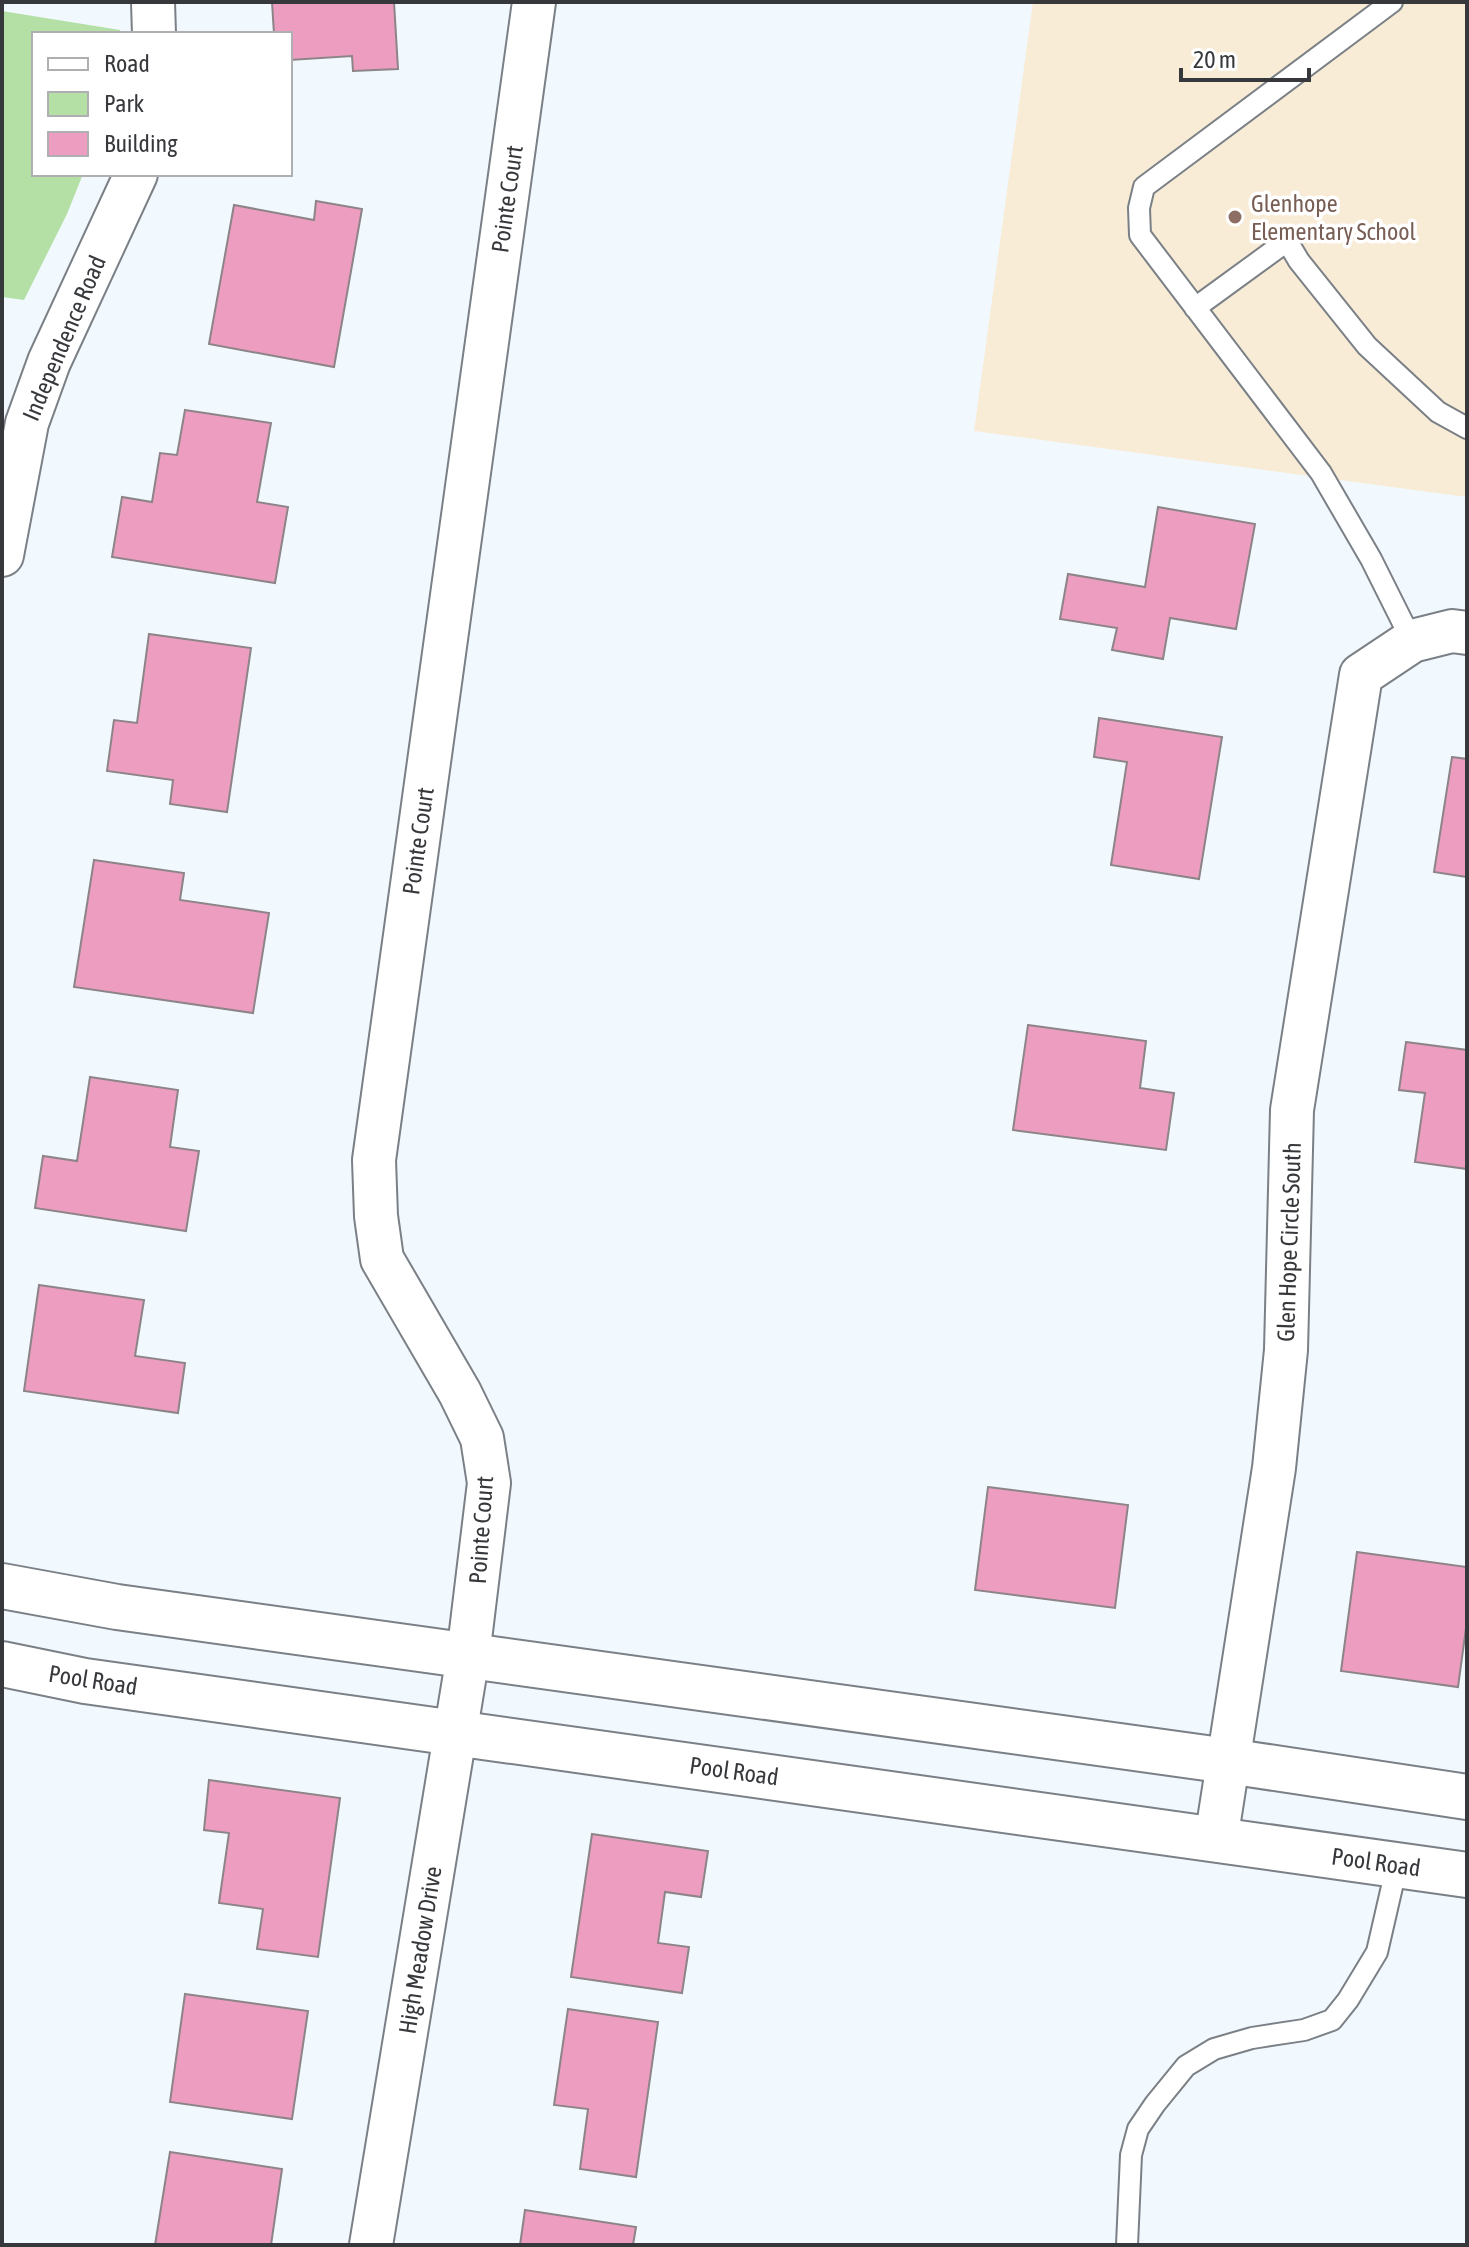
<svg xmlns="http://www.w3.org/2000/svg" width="1469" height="2247" viewBox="0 0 1469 2247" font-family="'Asap Condensed',sans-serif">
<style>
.education{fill:#f8ecd7}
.green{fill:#b4e0a6}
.building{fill:#ed9ec0;stroke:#8c8487;stroke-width:2}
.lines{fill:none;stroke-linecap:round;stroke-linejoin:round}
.service-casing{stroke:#7a8085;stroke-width:24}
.minor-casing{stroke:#7a8085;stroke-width:46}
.secondary-casing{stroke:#7a8085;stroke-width:48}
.service{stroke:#fff;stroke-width:20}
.minor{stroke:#fff;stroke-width:42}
.secondary{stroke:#fff;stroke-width:44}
.education-dot{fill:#8d6e63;stroke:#fff;stroke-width:3}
.labels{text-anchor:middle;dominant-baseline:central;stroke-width:7;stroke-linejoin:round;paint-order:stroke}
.street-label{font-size:24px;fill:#36383b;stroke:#fff}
.education-label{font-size:24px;fill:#785e54;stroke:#fff;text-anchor:start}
</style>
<rect width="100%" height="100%" fill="#f1f8fe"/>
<path class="education" d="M1033,2H1467V497L974,431Z"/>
<path class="green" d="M2,11L120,30V34H34V174H83L67,214L24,300L2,297Z"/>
<path class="building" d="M272,2H394L398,69L353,71L352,56L290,60V34H274Z
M316,201L362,209L334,367L209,344L234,205L314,220Z
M185,410L271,423L257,502L288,507L275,583L112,557L122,497L152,502L160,453L177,455Z
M1158,507L1255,524L1236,629L1170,618L1163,659L1112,650L1117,628L1060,619L1068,574L1145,587Z
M149,634L251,648L227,812L170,804L173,780L107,771L114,720L137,723Z
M1099,718L1222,737L1199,879L1111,865L1127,762L1094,757Z
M1452,757L1467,759V877L1434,872Z
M94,860L184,873L180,900L269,913L253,1013L74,987Z
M1028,1025L1146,1041L1140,1088L1174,1093L1166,1150L1013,1130Z
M1406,1042L1467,1050V1169L1415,1162L1425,1093L1399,1090Z
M90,1077L178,1090L170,1147L199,1151L186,1231L35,1208L43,1156L77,1161Z
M39,1285L144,1300L135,1356L185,1363L178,1413L24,1391Z
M988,1487L1128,1505L1115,1608L975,1590Z
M1357,1552L1467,1567V1621L1458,1687L1341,1671Z
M209,1780L340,1798L318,1957L257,1949L263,1909L219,1903L229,1833L204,1830Z
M592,1834L708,1851L701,1897L665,1892L658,1943L689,1947L682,1993L571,1977Z
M185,1994L308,2011L292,2119L170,2102Z
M568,2009L658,2022L636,2177L580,2169L588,2109L554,2105Z
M170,2152L282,2169L271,2245H155Z
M525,2210L636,2227L633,2245H520Z"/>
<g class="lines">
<defs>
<path id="service" d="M1392,2L1144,187L1139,208L1140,235L1321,473L1371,559L1412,641
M1195,308L1287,241L1299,261L1367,346L1438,412L1467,428
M1127,2245L1131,2155L1138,2129L1155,2104L1186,2066L1214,2049L1252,2038L1304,2030L1332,2020L1348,2000L1377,1952L1397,1865"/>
<path id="minor" d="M153,2L154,34
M2,555L27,423L49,362L136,174
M1216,1840L1274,1468L1286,1350L1292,1110L1361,675L1412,641L1452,631L1467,633
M371,2245L468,1656L489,1483L482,1438L460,1393L382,1259L376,1216L374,1160L534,2"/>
<path id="secondary" d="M2,1586L117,1607L1228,1761L1467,1797
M2,1664L85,1681L1467,1875"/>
</defs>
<use href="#service" class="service-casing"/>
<use href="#minor" class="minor-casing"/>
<use href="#secondary" class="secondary-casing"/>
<use href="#service" class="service"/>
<use href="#minor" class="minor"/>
<use href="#secondary" class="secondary"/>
</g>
<circle class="education-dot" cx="1235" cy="217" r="8"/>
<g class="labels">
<g class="street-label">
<text transform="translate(507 199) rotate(-82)">Pointe Court</text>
<text transform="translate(64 338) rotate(-67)">Independence Road</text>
<text transform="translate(418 841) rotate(-82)">Pointe Court</text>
<text transform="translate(1289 1242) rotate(-88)">Glen Hope Circle South</text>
<text transform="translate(481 1530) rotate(-86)">Pointe Court</text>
<text transform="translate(93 1680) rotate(9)">Pool Road</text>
<text transform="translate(734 1771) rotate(8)">Pool Road</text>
<text transform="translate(1376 1862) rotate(8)">Pool Road</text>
<text transform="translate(420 1950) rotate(-81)">High Meadow Drive</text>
</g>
<g class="education-label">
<text x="1251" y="203">Glenhope<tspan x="1251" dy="28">Elementary School</tspan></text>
</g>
</g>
<rect width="1469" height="2247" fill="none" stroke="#36383b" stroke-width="8"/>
<rect x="32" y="32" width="260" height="144" fill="#ffffff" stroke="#afafb1" stroke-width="2"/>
<rect x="48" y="58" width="40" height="12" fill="#ffffff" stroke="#afafb1" stroke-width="2"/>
<text x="104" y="72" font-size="24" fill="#36383b">Road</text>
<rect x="48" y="92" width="40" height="24" fill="#b4e0a6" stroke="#afafb1" stroke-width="2"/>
<text x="104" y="112" font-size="24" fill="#36383b">Park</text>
<rect x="48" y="132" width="40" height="24" fill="#ed9ec0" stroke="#afafb1" stroke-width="2"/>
<text x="104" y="152" font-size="24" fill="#36383b">Building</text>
<path d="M1181 68v12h128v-12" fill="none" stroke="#36383b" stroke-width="4"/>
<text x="1193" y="68" font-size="24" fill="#36383b" stroke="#ffffff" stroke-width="6" paint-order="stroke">20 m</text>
</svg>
